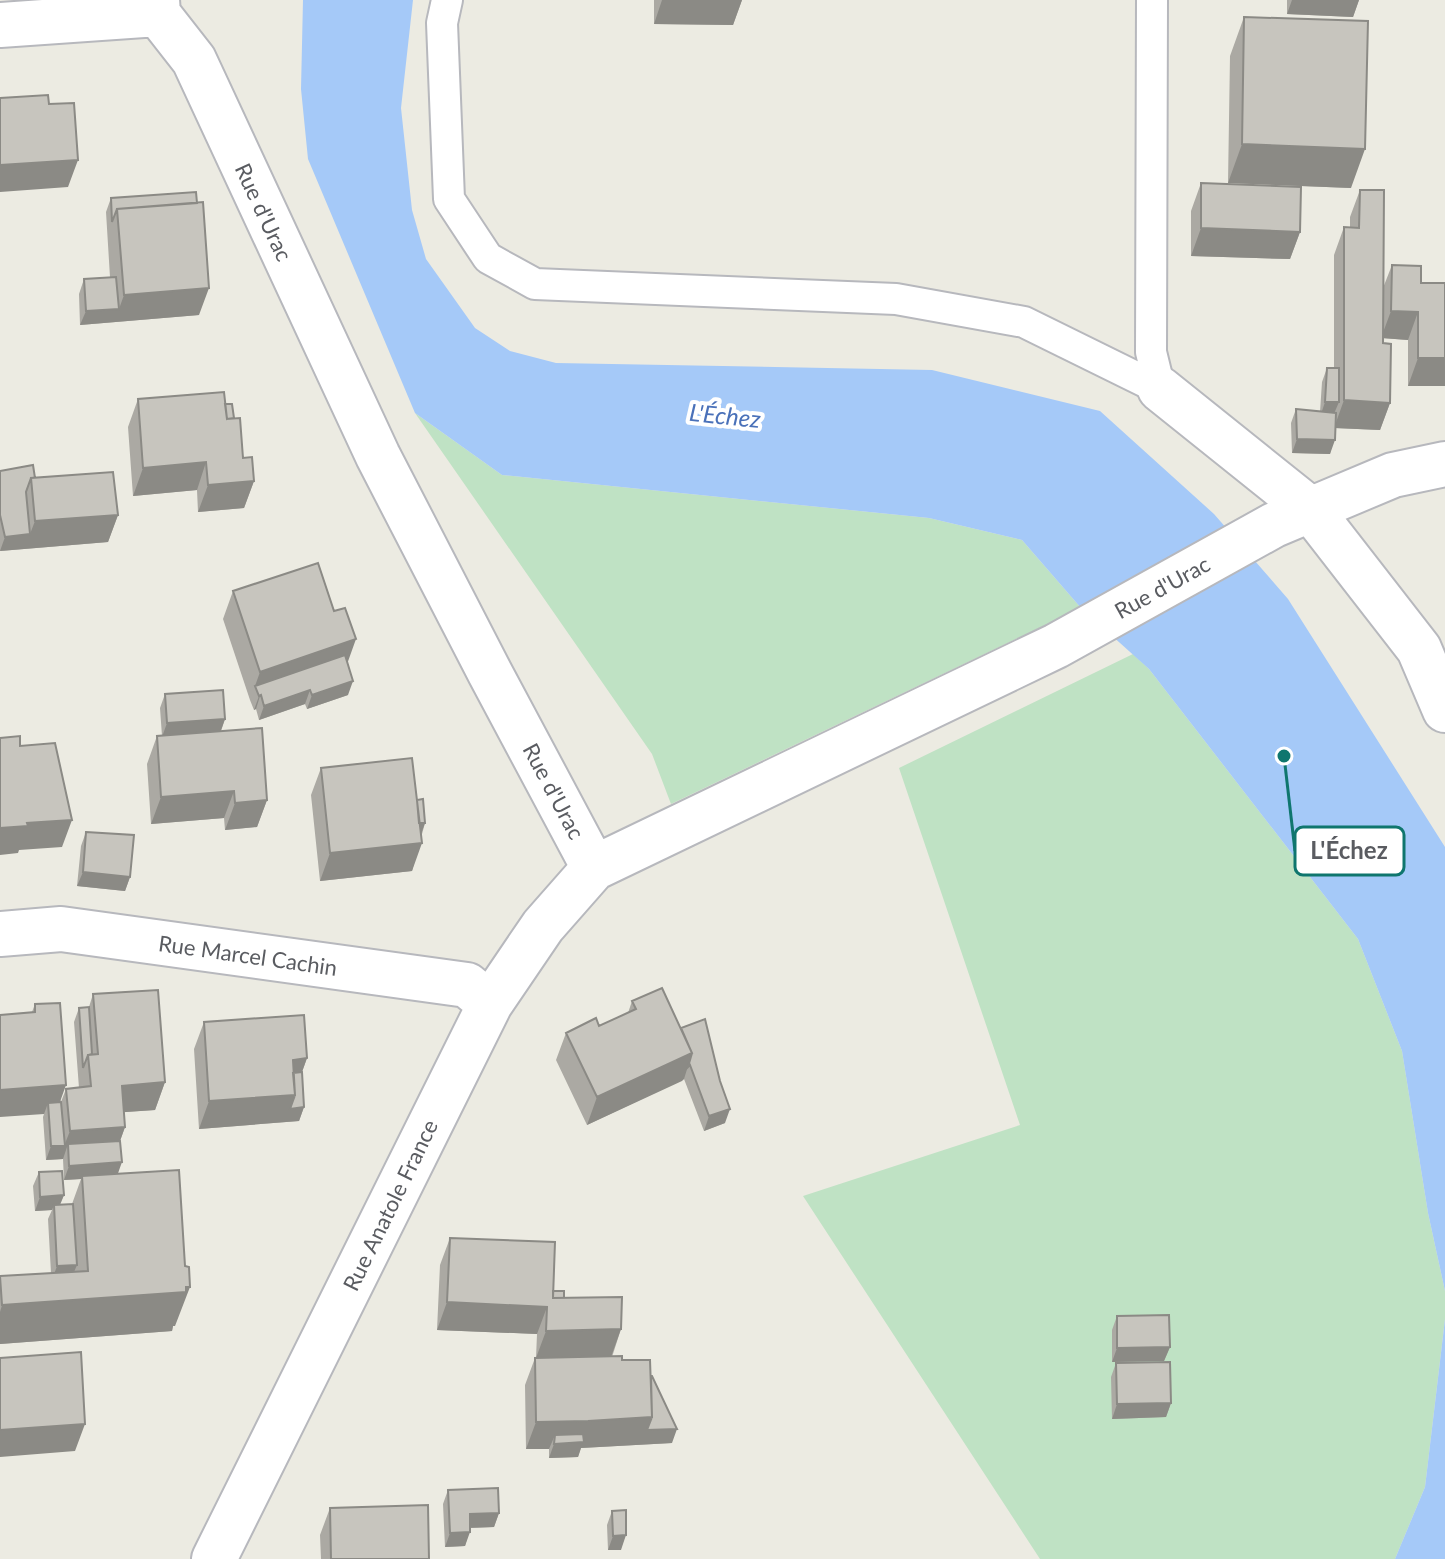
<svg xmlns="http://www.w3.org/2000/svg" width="1445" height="1559" viewBox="0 0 1445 1559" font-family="Lato,sans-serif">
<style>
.green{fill:#bfe2c4}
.water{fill:#a5c9f8}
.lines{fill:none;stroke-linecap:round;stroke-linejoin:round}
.service-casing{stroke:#b7b8bd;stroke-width:34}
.minor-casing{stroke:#b7b8bd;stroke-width:48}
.service{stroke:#fff;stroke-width:30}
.minor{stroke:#fff;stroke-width:44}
.wall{fill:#aba9a3}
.shaded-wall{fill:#8b8a85}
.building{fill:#c7c5be;stroke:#8b8a85;stroke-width:2}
.labels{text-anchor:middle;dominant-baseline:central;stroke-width:8;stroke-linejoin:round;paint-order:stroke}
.street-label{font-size:22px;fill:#5a5c61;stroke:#fff}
.water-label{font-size:24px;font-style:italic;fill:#4a71b9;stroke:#fff}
.leader{fill:none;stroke:#0f766e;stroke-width:3}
.callout-dot{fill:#0f766e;stroke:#fff;stroke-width:3}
.callout{fill:#fff;stroke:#0f766e;stroke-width:3}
.callout-label{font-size:24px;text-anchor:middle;font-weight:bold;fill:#5a5c61}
</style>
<rect width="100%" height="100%" fill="#ecebe2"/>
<path class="green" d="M415,413L502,475L929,518L1022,540L1081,608L671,804L652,754Z
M1133,654L1149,669L1358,939L1402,1051L1428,1213L1445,1291V1319L1425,1487L1395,1559H1040L803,1196L1020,1125L899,768Z"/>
<path class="water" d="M303,0H413L401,108L412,210L426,259L475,328L510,351L556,363L932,370L1100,411L1214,514L1288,599L1445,847V1291L1428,1213L1402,1051L1358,939L1149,669L1081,608L1022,540L929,518L502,475L415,413L308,159L301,89Z
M1445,1319V1559H1395L1425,1487Z"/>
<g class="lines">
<defs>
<path id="service" d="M447,0L442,23L449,199L488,258L535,284L896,299L1024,322L1160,389
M1152,0L1151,352L1160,389"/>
<path id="minor" d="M157,0L158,14L194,60L378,456L490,673L594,868
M0,25L158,14
M1160,389L1311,510L1419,649L1445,710
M0,934L61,929L467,985L490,1004
M214,1559L490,1004L543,926L594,868L1056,646L1274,525L1393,475L1445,464"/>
</defs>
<use href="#service" class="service-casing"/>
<use href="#minor" class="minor-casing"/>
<use href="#service" class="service"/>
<use href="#minor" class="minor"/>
</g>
<path class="wall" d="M654,0H742L733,25L654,24Z
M1287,0H1359L1353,17L1287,14Z
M1244,17L1351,188L1228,183L1230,56Z
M1201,183L1300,232L1290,259L1191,256V211Z
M1360,190L1383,288L1392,265L1421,283H1445V386H1408V340L1383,338L1390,403L1380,430L1336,428L1330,454L1292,453L1291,423L1296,409L1320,412L1322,382L1327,368H1334V255L1344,227H1350V217Z
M111,198L199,315L80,325L79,294L84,279L110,277L106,212Z
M138,399L225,405L234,419L243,458L254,481L244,508L198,512L197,490L133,496L128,427Z
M0,471L35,478L118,515L108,542L0,551Z
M233,591L347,662L348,695L307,709L305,704L259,720L256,709L254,710L250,700L223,619Z
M165,694L225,719L221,731L267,800L257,827L225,830L224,818L151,824L147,764L157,736H162L160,708Z
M321,768L417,800L425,823L412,871L320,881L311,795Z
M86,832L130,877L125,891L77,886L81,846Z
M662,988L725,1123L704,1131L684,1079L587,1125L556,1060L566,1033L599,1026L628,1013L632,1001Z
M93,994L165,1082L155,1110L124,1112L125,1127L120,1141L118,1174L175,1326H173L172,1331L0,1344V1276L51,1273L48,1219L52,1210L35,1211L33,1186L39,1172L64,1195L60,1205L72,1204L81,1179L64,1180L63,1159L46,1160L43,1117L44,1114L32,1012L35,1004L61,1102L66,1089L79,1088L74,1022L79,1008L89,1007Z
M204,1022L307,1058L302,1072L304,1107L299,1121L199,1129L194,1049Z
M450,1238L553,1291L564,1298L621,1329L612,1357L622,1360L651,1376L672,1443L581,1448L578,1457L549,1458V1449H526L525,1385L535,1358H536L537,1334L437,1330L440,1265Z
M1117,1316L1170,1347L1164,1361L1112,1362V1330Z
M1116,1363L1171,1403L1166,1417L1112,1419L1111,1377Z
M448,1490L499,1513L494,1527L470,1528L465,1546L445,1547L443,1504Z
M330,1508L429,1559H321L320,1535Z
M612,1511L621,1550H608L607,1525Z"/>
<path class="shaded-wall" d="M662,0H742L733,25L654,24Z
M1292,0H1359L1353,17L1287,14Z
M1242,144L1365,149L1351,188L1228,183Z
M78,160L68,187L0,192V165Z
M1201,228L1300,232L1290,259L1191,256Z
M209,288L199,315L80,325L86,311L119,309L124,295Z
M1391,311L1418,312L1408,340L1381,338Z
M1418,358H1445V386H1408Z
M1344,400L1390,403L1380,430L1334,428Z
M1325,402H1339L1333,416L1320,417Z
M1297,439L1335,440L1330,454L1292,453Z
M206,462L197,490L133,496L143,468Z
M254,481L244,508L198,512L208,485Z
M118,515L108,542L0,551L5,537L30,534L35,521Z
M356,639L346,667L260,696L256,709L254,710L259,696L255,686L260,672Z
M353,681L348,695L307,709L312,695Z
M310,690L305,704L259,720L264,706Z
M225,719L220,733L162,737L167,723Z
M234,791L224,818L151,824L161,797Z
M267,800L257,827L225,830L235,803Z
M72,820L62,847L19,850L18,853L0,855V828L27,823Z
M425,823L420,837L413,824Z
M422,843L412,871L320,881L330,853Z
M83,872L130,877L125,891L77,886Z
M692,1053L684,1079L682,1081L587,1125L597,1097Z
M307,1058L297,1086L289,1087L293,1060Z
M165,1082L155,1110L112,1113L122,1086Z
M66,1085L56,1113L48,1103L44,1114L0,1117V1090Z
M295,1095L304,1107L299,1121L199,1129L209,1101Z
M730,1109L725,1123L704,1131L709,1116Z
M125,1127L115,1155L68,1144L63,1159L46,1160L51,1146H64L70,1131Z
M122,1162L117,1176H82L81,1179L64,1180L69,1166Z
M64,1195L58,1209L54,1205L52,1210L35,1211L40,1197Z
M77,1265L71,1279L52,1280L57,1266Z
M190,1287L175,1326H173L172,1331L0,1344V1312L2,1305Z
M447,1302L547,1307L537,1334L437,1330Z
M621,1329L611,1357L536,1358L546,1331Z
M1170,1347L1164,1361L1112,1362L1117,1348Z
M1171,1403L1166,1417L1112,1419L1117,1404Z
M652,1417L677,1429L672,1443L581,1448L578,1457L549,1458L554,1444L555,1435L549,1449H526L536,1422Z
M85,1424L75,1451L0,1457V1430Z
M499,1513L494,1527L465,1528L470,1514Z
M470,1532L465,1546L445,1547L450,1533Z
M626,1535L621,1550H608L613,1536Z"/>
<path class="building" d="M1244,17L1368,21L1365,149L1242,144Z
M48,95L49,104L74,103L78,160L0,165V98Z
M1201,183L1301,187L1300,232L1201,228Z
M1360,190H1384L1383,343L1391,344L1390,403L1344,400V227L1359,228Z
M196,192L197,203L117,209L112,222L111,198Z
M203,202L209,288L124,295L117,209Z
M1392,265L1421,266V283H1445V358H1418V312L1391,311Z
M116,277L119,309L86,311L84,279Z
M1327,368H1339V402H1325Z
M224,392L227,419L240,418L243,458L252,457L254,481L208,485L206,462L143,468L138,399Z
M225,404H232L234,418L227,419Z
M1296,409L1336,413L1335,440L1297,439Z
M33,465L35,478H31L26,492L30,534L5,537L0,515V471Z
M113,472L118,515L35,521L31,478Z
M318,563L334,611L345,608L356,639L260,672L233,591Z
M345,655L353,681L312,695L310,690L264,706L261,695L259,696L255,686Z
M223,690L225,719L167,723L165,694Z
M262,728L267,800L235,803L234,791L161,797L157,736Z
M20,736V746L55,743L72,820L27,823L28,826L0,828V738Z
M412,758L422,843L330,853L321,768Z
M423,799L425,823H419L417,800Z
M86,832L134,835L130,877L83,872Z
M662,988L692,1053L597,1097L566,1033L596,1018L599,1026L636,1009L632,1001Z
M158,990L165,1082L122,1086L125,1127L70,1131L66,1089L91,1086L88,1055L98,1054L93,994Z
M60,1003L66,1085L0,1090V1015L35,1012V1004Z
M89,1007L92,1054L88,1055L83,1068L79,1008Z
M304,1015L307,1058L293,1060L295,1095L209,1101L204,1022Z
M705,1019L720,1081L730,1109L709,1116L690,1065L688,1067L692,1053L681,1028Z
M302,1072L304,1107L290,1109L295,1095L293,1073Z
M61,1102L65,1146H51L48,1103Z
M120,1141L122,1162L69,1166L68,1144Z
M179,1170L185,1266L189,1267L190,1287H186V1292L2,1305L0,1276L88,1271L82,1176Z
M62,1171L64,1195L40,1197L39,1172Z
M73,1204L77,1265L57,1266L54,1205Z
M450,1238L555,1242L553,1298L622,1297L621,1329L546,1331L547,1307L447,1302Z
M553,1291H564V1298H553Z
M1169,1315L1170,1347L1117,1348V1316Z
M81,1352L85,1424L0,1430V1358Z
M622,1356V1360H650L652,1417L588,1421L536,1422L535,1358Z
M1170,1362L1171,1403L1117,1404L1116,1363Z
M651,1376H652L677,1429L647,1430L652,1417Z
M583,1434L584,1442L554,1444L555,1435Z
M498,1488L499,1513L470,1514V1532L450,1533L448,1490Z
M428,1505L429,1559H331L330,1508Z
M626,1510V1535L613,1536L612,1511Z"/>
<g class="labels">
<g class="street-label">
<text transform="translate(264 212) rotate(65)">Rue d'Urac</text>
<text transform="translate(1162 587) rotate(-29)">Rue d'Urac</text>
<text transform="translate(554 791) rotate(62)">Rue d'Urac</text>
<text transform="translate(248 955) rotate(8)">Rue Marcel Cachin</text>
<text transform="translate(390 1205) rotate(-64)">Rue Anatole France</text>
</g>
<g class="water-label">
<text transform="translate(725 415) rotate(6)">L'Échez</text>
</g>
</g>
<path class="leader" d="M1284 756L1295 851"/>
<circle class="callout-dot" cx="1284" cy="756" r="8"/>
<rect class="callout" x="1295" y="827" width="109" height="48" rx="8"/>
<g class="callout-label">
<text x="1349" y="859">L'Échez</text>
</g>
</svg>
